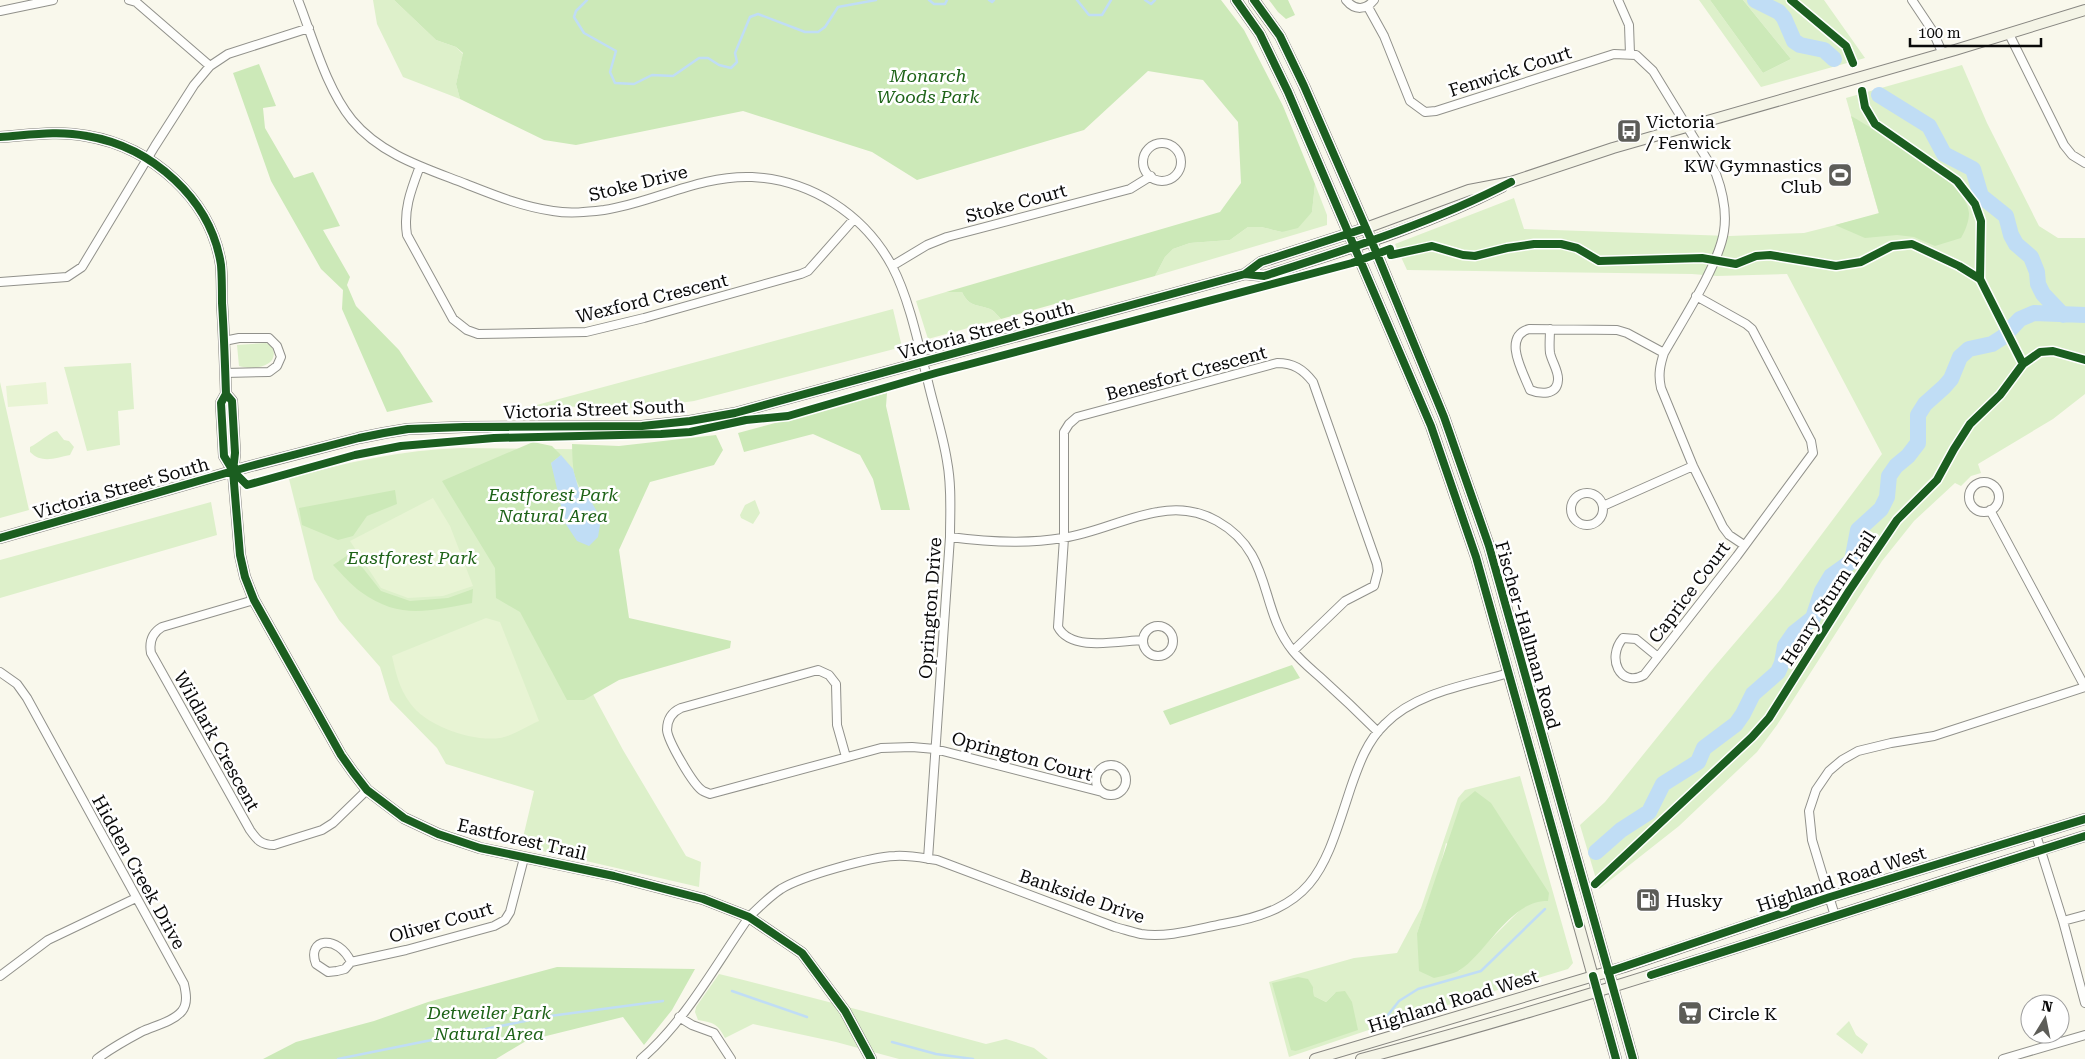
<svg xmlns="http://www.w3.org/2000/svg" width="2085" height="1059" viewBox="0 0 2085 1059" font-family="'Roboto Serif',serif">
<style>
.green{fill:#ddf0ca;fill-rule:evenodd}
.forest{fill:#cce9b8}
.pitch{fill:#e8f4d4}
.water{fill:#c0ddf5}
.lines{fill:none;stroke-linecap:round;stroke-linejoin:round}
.stream{stroke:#c0ddf5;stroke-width:2.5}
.river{stroke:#c0ddf5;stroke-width:16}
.street-casing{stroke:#91918b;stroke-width:10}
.secondary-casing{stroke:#888782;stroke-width:12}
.street{stroke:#fefefc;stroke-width:8}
.secondary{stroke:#f4f4e6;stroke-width:10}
.cycleway-casing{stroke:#fff;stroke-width:11}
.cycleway{stroke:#1b5e20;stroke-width:8}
.labels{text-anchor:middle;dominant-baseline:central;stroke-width:5;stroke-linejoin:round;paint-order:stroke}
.street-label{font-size:18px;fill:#090909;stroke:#fff}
.park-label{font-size:18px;font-style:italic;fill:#1e6318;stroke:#fff}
.poi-label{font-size:18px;fill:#090909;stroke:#fff;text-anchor:start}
</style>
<rect width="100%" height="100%" fill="#f9f8ec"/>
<path class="green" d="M373,0H394L436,40L456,47L463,54L456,84L460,99L403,77L377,24Z
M1699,0H1710L1763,73L1791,59L1743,0H1824L1865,58L1761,87Z
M1962,65L1987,123L2039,226L2058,238H2085V394L2053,419L1978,464L1981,473L1971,476L1961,486L1955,483L1914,521L1882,561L1777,725L1757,752L1679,826L1599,889L1580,825L1605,802L1709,673L1780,590L1882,454L1787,274L1717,276L1692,274L1407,270L1395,244L1514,198L1524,229L1730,236L1804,233L1879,214L1846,98Z
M1315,184L1327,215V225L1155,276L1165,257L1173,249L1190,243L1230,240L1248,227H1261L1282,232L1312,212Z
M946,292H962C970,309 978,303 992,310C995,312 998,316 1001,319L928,339L916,301Z
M893,309L902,347L694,401L643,408L533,406Z
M266,343L271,345C283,366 254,371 239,366L237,345Z
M131,363L134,409L118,411L120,445L87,451L64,367Z
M0,382L29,510L0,518Z
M57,431L64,440L69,441L74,447L70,455C55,458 42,464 30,452V447C39,443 48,433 57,431Z
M461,448L656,450L622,470L587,683L623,750L686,856L701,862L699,887L521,846L534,791L446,764L437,748L390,700L380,667L339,620L314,579L289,479C345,462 403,450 461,448Z
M755,500L760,513L753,524L741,518L740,515L745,505Z
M211,502L217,535L0,598V560Z
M1520,776L1573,963L1568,969L1398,1020L1289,1057L1269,982L1354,958L1397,953L1421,908L1458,798L1465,790ZM1446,843L1548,900H1537L1521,909L1459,971L1417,933L1439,871ZM1313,987L1314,996L1326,1002L1336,992L1301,1048L1296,1051Z
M719,974C809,996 897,1020 986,1044L1006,1039L1034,1048L1048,1059H899L836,1042L753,1024L725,1038C717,1023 714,1023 698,1020L695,1012L696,1007Z
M1849,1021L1856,1035L1868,1044L1862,1054L1836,1034Z"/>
<path class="forest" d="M394,0H1221L1244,30L1283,106L1315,184L1312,212L1298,228L1282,232L1261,227H1248L1230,240L1190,243L1173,249L1165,257L1155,276L1001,319C998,316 995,312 992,310C978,303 970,309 962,292H946L1220,212L1241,183L1238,122L1203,80L1148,71L1084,130L917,180L872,152L743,111L576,145L544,140L460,99L456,84L463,53L456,47L436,40Z
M1269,0H1288L1295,15L1286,19L1278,12Z
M1710,0H1743L1791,59L1763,73Z
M259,64L276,106L263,108L265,128L294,178L313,172L340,226L323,230L350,277L347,285L356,306L399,350L433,402L387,412L342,309L343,290L321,269L271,181L233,73Z
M1851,116C1878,132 1968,181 1969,213C1969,222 1965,231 1961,238L1935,246L1914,237L1897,235L1865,238L1835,225L1879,213Z
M887,393L886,406L910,510H881L873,479L860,455L813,434L744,452L738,433Z
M716,435L723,450L714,465L650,482L619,550L629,618L731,641L730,648L619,680L584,700H567L520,612L496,598L495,568L442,481L533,442L552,446L561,455L551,463L555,476L591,501C572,481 573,471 572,444L619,446Z
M395,490L397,504L367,516L353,536L338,540L302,525L299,508Z
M351,553L381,591L410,601L448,598L473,589L472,603C428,611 400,620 361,592C351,585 342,574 333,565Z
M1292,665L1300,678L1170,725L1163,711Z
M1475,791L1491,803L1549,893L1548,901C1511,900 1488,951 1460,970C1453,974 1442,976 1434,978L1419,971L1417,933L1461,803Z
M557,967L695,969L672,1010L644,1045L623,1017L526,1041L496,1059H263L296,1042L374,1021L428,1002Z
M1298,977L1308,979L1313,987L1314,996L1326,1002L1336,992L1345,991L1352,1002L1358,1030L1296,1051L1291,1050L1272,983Z"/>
<path class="pitch" d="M46,382L48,404L8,407L6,386Z
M433,498L450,526L473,586L443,596L408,598L381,588L350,541Z
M486,618L500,622L539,721C527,726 512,736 500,738C472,742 426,726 410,703C399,688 396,673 392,656Z"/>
<path class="water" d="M561,455L573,469L578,487L591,501L601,519L598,537L589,546L577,541L565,523L551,463Z"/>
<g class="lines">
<path class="stream" d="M587,0L576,11L574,17L584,33L616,51L610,72L615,83L634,84L652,75L673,76L699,58H708L719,65L731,68L737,62L735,53L750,17L758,14L805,32H818L825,27L838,7L876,0
M929,0L934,4H945L947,0
M989,0L992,2L994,0
M1077,0L1089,15H1102L1111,0
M1145,0L1151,4L1155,0
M732,991L807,1017
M1380,1025L1399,1001L1418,989L1481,971L1545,909
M892,1042L936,1054L973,1059
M338,1059L550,1016L663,1001"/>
<path class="river" d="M1755,0L1779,12L1784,18L1794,41L1800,45L1824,50L1834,59
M1879,95L1929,126L1944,154L1973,169L1981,196L2006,216L2011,235L2016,244L2031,257L2037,272L2038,284L2043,294L2063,315
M1596,852L1621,830L1649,812L1663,784L1698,762L1704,748L1736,724L1743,714L1753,694L1778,672L1782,663L1785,646L1794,633L1813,618L1822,591L1831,576L1852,561L1858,530L1881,509L1887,497L1889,476L1896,466L1908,456L1918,443V415L1925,404L1944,387L1951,379L1960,357L1969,349L1992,344L2003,337L2020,319L2034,313L2085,315"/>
<defs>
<path id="street" d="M129,0L136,2L210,66
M298,0C313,38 326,88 352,120C381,155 425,168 466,184C494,195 523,207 553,211C570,214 587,212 604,210C653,203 699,175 752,177C811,180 864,214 892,266C909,298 919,346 928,382C934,408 943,435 947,461C952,487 950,512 950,537L928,859
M1346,0C1355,11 1366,10 1374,0
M1618,0L1629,25L1630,54
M1912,0L1932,30L1943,54
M1368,7L1384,36L1410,101L1425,112L1436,111L1614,54L1636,55L1653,71L1716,174C1723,193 1727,211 1724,231C1719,265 1682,321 1664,353C1660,365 1658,375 1661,388L1693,466L1723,527L1729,535L1744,545
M0,11L53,0
M2009,34L2064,145L2072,155L2085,163
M1143 162a19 19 0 1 1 38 0a19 19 0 1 1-38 0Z
M420,166C411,190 403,210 407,235L453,319L467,330L478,334L586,332L644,318L801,274L808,271L854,219
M892,266L927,245L947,237L1130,189L1151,176
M0,282L67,277L82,267L155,146L194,85L210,66L228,54L309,28
M1550,329C1550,337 1549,346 1550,353C1552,362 1559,372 1558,380C1557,396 1540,394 1530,390C1523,372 1502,337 1529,329L1617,330L1627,333L1664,353
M224,341L239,338H269L277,346L281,357L277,366L269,372L225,373
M1969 497a15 15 0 1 1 30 0a15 15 0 1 1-30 0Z
M1571 509a16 16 0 1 1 32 0a16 16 0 1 1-32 0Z
M1603,506L1693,466
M1990,510L2085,687
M950,537C987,542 1027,544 1063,538C1096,533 1126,517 1158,512C1178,508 1199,511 1217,521C1274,553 1258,608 1293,651C1301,661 1311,669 1320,677C1340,695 1359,713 1378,732
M254,600L162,627C152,633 149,642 151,653L250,830C257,840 261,845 274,845L322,830L333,823L367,790
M1143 641a15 15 0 1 1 30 0a15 15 0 1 1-30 0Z
M1143,640C1118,641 1071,652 1058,627L1064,538V432L1069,424L1077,417L1277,363C1293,363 1303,369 1313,382L1377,564L1378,571L1374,586L1345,601L1293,651
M1658,657L1636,639L1623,638C1606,658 1620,688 1644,675L1737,556L1813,453L1811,441L1752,329L1746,324L1696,296
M0,672L17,684L27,698L184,984C186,993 188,1003 182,1011C173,1022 153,1026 141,1032C126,1040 110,1049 97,1059
M846,757L837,725L836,684L829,675L818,670L681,708C672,712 667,719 667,730C668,741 693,785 703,791C705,792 708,793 710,794L881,748L912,747L935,749L1102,792
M1096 780a15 15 0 1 1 30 0a15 15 0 1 1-30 0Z
M2036,835L2063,921L2085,1003
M1835,916L1812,840L1809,811L1816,790L1829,771L1842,760L1858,751L1891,743L1934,736L2085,687
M2063,921L2085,915
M351,962C338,934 306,938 316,964L328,972L337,971L345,969L351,962L406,950L494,926L505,920L510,912L524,858
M0,976L48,940L136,898
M679,1017L692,1025L714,1033L731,1059
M641,1059C685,1022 716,964 749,917C759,907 769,897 781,889C802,876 870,857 895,856C909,855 923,858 937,860L1115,927C1123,929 1132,932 1141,934C1167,938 1197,929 1223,924C1317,908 1324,869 1351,787C1359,764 1367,741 1385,724C1416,692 1468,685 1509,673
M2003,1059L2085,1035"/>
<path id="secondary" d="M1236,0L1260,34L1288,92L1431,426L1476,557L1616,1059
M1254,0L1280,36L1304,86L1372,242L1444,417L1489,546L1633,1059
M0,137C29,135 58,130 87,136C152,147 211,199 221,265C222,277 222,291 222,303C224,333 225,364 226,394L221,403L224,456L233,471
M1245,274L1264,276C1345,250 1426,226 1502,187
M226,394L232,401L235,453L233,471L240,555L245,577L254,600L341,755L353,772L367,790L404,818L438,834L480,848L614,876L703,899L749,917L802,953L845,1011L871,1059
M0,538L247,467L359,438L384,433L408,429L464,427L642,426L690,421L735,413L1245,274L1261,262L1366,228L1469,190L1511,182L1613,148L1955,50L2085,10
M1315,1059L1624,967L1830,897L2085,819
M1361,1059C1606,995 1844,911 2085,836"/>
</defs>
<use href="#street" class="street-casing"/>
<use href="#secondary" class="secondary-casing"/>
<use href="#street" class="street"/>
<use href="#secondary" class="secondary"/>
<defs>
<path id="cycleway" d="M1236,0L1260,34L1288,92L1431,426L1476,557L1579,924
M1254,0L1280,36L1304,86L1372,242L1444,417L1489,546L1633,1059
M1791,0L1846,46L1853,63
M1862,91L1865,107L1875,124L1957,181L1975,204L1981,221L1980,279L2023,364
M0,137C29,135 58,130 87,136C152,147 211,199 221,265C222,277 222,291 222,303C224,333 225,364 226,394L221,403L224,456L233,471L247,485L355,455L401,446L494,438L661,434L690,432L746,420L788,416L936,373L1352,263L1390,249
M1390,249L1391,255L1432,246L1463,255L1475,256L1507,248L1534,244H1561L1577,248L1599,261L1702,258L1736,264L1756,256L1770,255L1836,266L1861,262L1892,246L1912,244L1959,266L1980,279
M1245,274L1264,276C1348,249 1432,223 1511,182
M226,394L232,401L235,453L233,471L240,555L245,577L254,600L341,755L353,772L367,790L404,818L438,834L480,848L614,876L703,899L749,917L802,953L845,1011L871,1059
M0,538L247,467L359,438L384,433L408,429L464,427L642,426L690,421L735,413L1245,274L1261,262L1366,228
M1595,884L1752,737L1769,718L1849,591L1897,520L1937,480L1954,449L1970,424L2000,395L2023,364L2040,352L2053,351L2085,360
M1608,972L1830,897L2085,819
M1651,975L2085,836
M1593,976L1616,1059"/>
</defs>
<use href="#cycleway" class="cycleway-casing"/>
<use href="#cycleway" class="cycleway"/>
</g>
<defs>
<symbol id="bus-square" viewBox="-11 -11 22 22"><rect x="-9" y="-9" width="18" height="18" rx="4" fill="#5d5d58" stroke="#fff"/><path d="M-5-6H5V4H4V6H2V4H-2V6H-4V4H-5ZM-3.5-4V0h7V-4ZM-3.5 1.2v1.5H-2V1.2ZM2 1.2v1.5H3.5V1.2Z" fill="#fff"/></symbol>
<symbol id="stadium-square" viewBox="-11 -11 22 22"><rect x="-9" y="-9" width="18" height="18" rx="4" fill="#5d5d58" stroke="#fff"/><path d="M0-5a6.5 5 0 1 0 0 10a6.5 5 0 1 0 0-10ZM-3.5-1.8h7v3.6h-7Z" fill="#fff"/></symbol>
<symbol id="fuel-square" viewBox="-11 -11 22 22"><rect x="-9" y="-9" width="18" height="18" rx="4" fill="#5d5d58" stroke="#fff"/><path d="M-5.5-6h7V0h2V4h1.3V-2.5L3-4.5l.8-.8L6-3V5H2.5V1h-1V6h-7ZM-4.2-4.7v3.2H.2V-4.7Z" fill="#fff"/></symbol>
<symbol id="supermarket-square" viewBox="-11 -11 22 22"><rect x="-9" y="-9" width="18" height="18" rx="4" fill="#5d5d58" stroke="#fff"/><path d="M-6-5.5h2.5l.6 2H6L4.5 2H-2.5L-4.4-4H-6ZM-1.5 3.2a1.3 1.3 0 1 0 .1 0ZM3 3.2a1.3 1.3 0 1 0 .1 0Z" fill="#fff"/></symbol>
</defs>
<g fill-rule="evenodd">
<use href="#bus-square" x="1615" y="117" width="28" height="28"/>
<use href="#stadium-square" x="1826" y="161" width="28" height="28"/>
<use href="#fuel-square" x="1634" y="886" width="28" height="28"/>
<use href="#supermarket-square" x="1676" y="999" width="28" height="28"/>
</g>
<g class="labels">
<g class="street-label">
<text transform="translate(1510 71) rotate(-18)">Fenwick Court</text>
<text transform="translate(638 183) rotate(-14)">Stoke Drive</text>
<text transform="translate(1016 203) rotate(-15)">Stoke Court</text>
<text transform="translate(652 298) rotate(-14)">Wexford Crescent</text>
<text transform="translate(986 330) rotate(-15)">Victoria Street South</text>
<text transform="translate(1186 373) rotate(-15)">Benesfort Crescent</text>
<text transform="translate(594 409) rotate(-2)">Victoria Street South</text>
<text transform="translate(121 488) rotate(-16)">Victoria Street South</text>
<text transform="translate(1689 592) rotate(-53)">Caprice Court</text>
<text transform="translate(1828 598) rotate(-57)">Henry Sturm Trail</text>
<text transform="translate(930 608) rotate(-86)">Oprington Drive</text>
<text transform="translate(1528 635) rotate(74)">Fischer-Hallman Road</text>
<text transform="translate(217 741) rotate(61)">Wildlark Crescent</text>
<text transform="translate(1022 756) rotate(15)">Oprington Court</text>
<text transform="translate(522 839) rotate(13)">Eastforest Trail</text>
<text transform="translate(139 872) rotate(61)">Hidden Creek Drive</text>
<text transform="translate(1841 879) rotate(-18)">Highland Road West</text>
<text transform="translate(1082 896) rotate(19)">Bankside Drive</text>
<text transform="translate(441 922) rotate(-16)">Oliver Court</text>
<text transform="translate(1453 1001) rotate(-17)">Highland Road West</text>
</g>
<g class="park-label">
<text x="928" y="75">Monarch<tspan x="928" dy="21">Woods Park</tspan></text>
<text x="553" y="494">Eastforest Park<tspan x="553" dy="21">Natural Area</tspan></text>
<text x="412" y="557">Eastforest Park</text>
<text x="489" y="1012">Detweiler Park<tspan x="489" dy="21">Natural Area</tspan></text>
</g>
<g class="poi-label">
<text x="1646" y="121">Victoria<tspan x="1646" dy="21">/ Fenwick</tspan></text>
<text x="1822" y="165" text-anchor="end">KW Gymnastics<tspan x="1822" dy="21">Club</tspan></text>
<text x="1666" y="900">Husky</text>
<text x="1708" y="1013">Circle K</text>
</g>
</g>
<g transform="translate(2045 1019) rotate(10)"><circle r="24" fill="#ffffff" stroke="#9d9d9d"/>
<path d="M0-4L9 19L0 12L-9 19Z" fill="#5d5d58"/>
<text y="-8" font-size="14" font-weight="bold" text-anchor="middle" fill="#090909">N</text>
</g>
<path d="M1910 38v8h131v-8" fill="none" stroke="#090909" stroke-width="2.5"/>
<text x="1918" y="38" font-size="15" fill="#090909" stroke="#ffffff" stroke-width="4" paint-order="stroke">100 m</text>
</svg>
